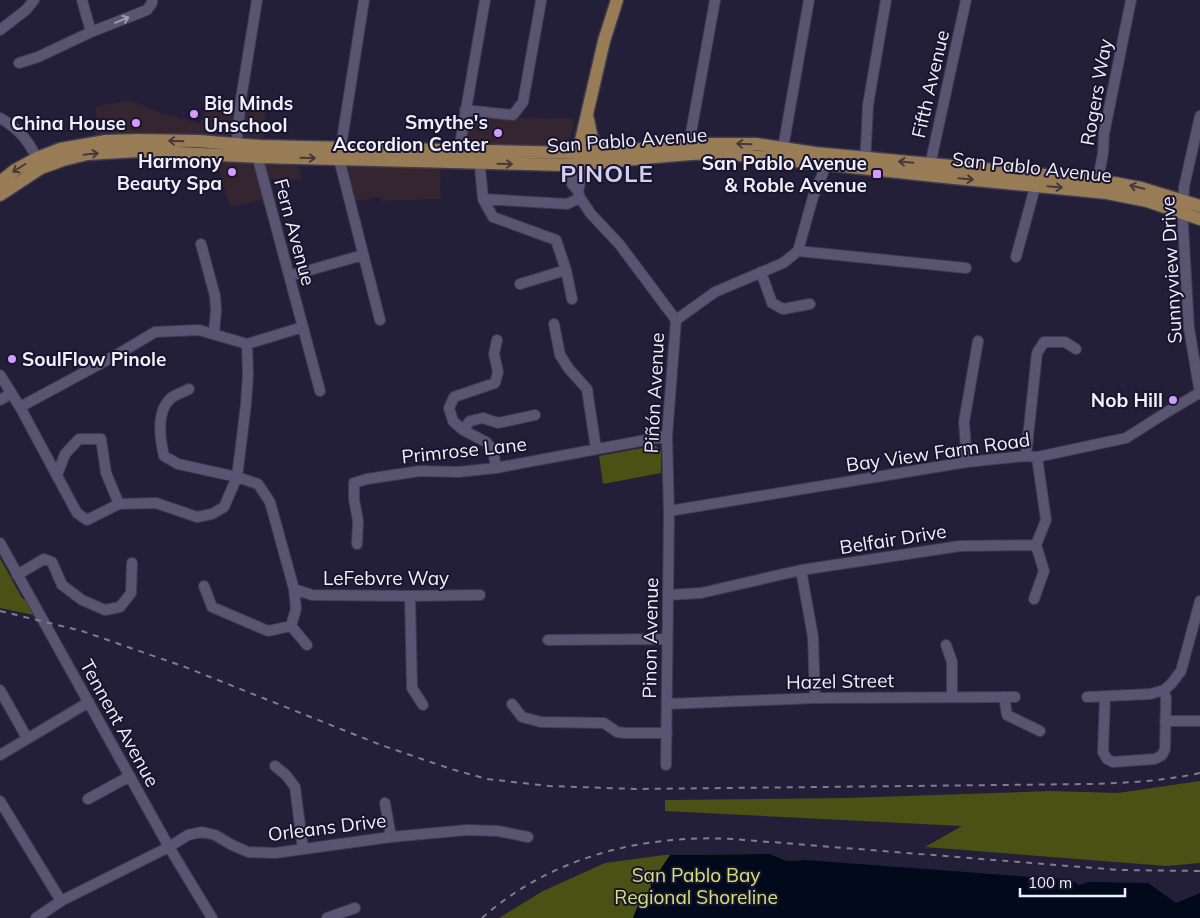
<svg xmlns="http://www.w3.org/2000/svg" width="1200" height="918" viewBox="0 0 1200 918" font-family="Mulish,sans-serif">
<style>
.commercial{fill:#342530}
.green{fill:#495115}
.water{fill:#000a1a}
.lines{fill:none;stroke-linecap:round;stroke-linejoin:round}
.minor-casing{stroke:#3f3b50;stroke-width:12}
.major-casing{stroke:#3f3b50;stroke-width:15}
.minor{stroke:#585471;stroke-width:10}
.major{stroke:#987c56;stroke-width:12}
.rail{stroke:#807d91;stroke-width:2;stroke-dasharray:6 6;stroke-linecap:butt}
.oneway{stroke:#9c9ab0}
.oneway2{stroke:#46393c}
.poi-dot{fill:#d29cfd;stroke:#1a152e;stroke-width:2}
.labels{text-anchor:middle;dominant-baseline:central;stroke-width:4;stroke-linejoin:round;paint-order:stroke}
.street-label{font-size:19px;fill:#f0effd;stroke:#1a152e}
.poi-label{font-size:19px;font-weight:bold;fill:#f0effd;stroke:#1a152e;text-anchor:end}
.park-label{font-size:19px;fill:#d3e576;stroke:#1a152e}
.district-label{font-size:24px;font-weight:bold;letter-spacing:1px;fill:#d3cff2;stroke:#1a152e}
</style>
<rect width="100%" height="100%" fill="#231f38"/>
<path class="commercial" d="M201,96L235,99L243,104L266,108L263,140L109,133L95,135L96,107L129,100L161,113L182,119L184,118L200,124L205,112Z
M469,116L574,119L569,147L467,144Z
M220,162L298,166L302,180L258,178L263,199L230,207L218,165Z
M343,164L420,165L429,168H440L441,199L382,201L381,197L354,201Z"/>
<path class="green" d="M653,446H656L661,451V473L603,484L599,456Z
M0,558L22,598L28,602L34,615L0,608Z
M1200,781V863L1166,866L925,847L962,826L665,811V800L846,798L1052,791L1118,793Z
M770,854L787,861L805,860L892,918H499L543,891L605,863L664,855Z"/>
<path class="water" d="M770,854L787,861L805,860L1070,880L1079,885L1089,882L1148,883L1176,903L1200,893V918H633C637,907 639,901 650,897L651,883L670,855Z"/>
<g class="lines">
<defs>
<path id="minor" d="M82,0L91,32L147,10L152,3V0
M364,0L339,159L380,320
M0,30L26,10L34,0
M19,63L38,57L91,32
M465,110L513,115L523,102L541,1
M1200,116L1184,187L1183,226L1189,328L1200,394
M0,118C20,129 31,144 40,165
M689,144L715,0
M236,149L241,99L257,0
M260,150L259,163L320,391
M782,154L809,0
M458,156L485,0
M479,156L483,199L493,217L556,240L566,270L572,299
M570,165L572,184L578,191L580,198L591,214L620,245L676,320L667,436L669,514L666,765
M865,165L868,105L886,0
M929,170L966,0
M1097,185L1103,153L1104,134L1131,0
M578,191L580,183L581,165
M483,199L567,204L580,198
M201,244L215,296L216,310L214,333
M798,251L966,268
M1016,257L1037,180
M761,272L772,303L783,309L810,304
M289,276L363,255
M520,284L566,270
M676,320L715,292L783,263L798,251L813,197L823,173L826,158
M554,324L560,355L569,369L587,389L596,449
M247,344L303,327
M0,375L20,407L77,513L87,520L119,504
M189,389C184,392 176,394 171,398C156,411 160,439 164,456L178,464L237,477L258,484L270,502L294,589L296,609L291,626L268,631L212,607L204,586
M0,400L10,394
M20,407L120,353L155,332L199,330L247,344
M463,430L470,421L483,418L498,423L535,415
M1026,456L1037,353L1044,342H1065L1076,349
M967,462L964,422L978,341
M496,468L493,450L486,442L463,430L453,421L449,408L454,397L495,383L498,372L494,354L497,340
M57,475L65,454L79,439H101L106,473L119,504L156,503L197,517L212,514L224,507L237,477L246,404L248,374L247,344
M669,511L967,462L1026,456L1037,457L1126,438L1167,412L1199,393
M0,543L169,847L212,918
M357,544L358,521L354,499V483L367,479L420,471L458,472L496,468L667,436
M1036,545L1046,520L1037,457
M801,570L813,637L815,698
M17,575L44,559L52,562L62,585L82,600L105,610L120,607L131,593L132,563
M294,589L312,595L410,596L480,595
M668,595L701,593L801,570L960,546L1036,545
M410,596L412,688L423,705
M1034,599L1044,571L1036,545
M291,626L307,645
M548,640L667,639
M946,645L952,662V696
M0,690L27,738
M1004,697L1007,715L1040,731
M1087,697L1150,694L1164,690L1171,684L1181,671L1200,601
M1105,697L1103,752L1107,759L1113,762L1155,759L1162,755L1165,749L1166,698L1164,690
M512,704L522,717L541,722L604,723L617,732L625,733H667
M667,704L815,698L1015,697
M1165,721H1200
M0,755L89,702
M275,766L286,775L295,787L303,849
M88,799L130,776
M0,801L61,901
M385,803L391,837
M36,918L61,901L169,847L188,835L202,832L215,835L232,845L248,852L275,853L391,837L467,830L498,831L528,837
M327,918L355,908"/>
<path id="major" d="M588,119C592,137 590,145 610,151
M574,159L578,153L604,41L617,0
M0,182L15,170L37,158L60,149L106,141L138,140L199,141L260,146L578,153L633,150L689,144H756L815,153L1098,180L1141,188L1200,206
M0,195L41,168L63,160L87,154L138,151L259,157L563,165C616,163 668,153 721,153L954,178L1107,193L1147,201L1200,219"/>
</defs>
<use href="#minor" class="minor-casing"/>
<use href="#major" class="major-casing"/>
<use href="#minor" class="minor"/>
<use href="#major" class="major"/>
<path class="rail" d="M0,611L82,631L185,667L381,745L451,769L487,779L549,786L636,789L1090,784C1127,783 1163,781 1200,773
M482,918C551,857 643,834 733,839L1119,870L1200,871"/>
</g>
<defs><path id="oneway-shaft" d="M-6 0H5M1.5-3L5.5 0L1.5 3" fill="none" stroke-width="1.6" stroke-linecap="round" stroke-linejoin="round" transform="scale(1.25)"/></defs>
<use class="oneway" href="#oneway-shaft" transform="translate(122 20) rotate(-22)"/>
<g class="oneway2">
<use href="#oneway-shaft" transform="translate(176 141) rotate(-178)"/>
<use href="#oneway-shaft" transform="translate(744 144) rotate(-178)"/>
<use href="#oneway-shaft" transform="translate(91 154) rotate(-6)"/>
<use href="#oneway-shaft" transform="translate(308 158) rotate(1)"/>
<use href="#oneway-shaft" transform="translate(906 162) rotate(-175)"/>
<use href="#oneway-shaft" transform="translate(505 164) rotate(1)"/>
<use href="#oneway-shaft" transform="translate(19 168) rotate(148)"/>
<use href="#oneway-shaft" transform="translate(966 179) rotate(5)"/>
<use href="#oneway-shaft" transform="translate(1055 187) rotate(5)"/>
<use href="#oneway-shaft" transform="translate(1137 187) rotate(-167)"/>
</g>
<g class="poi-dot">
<circle cx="194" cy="114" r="5"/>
<circle cx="136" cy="123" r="5"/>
<circle cx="498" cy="133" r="5"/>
<circle cx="232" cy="172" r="5"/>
<rect x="872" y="169" width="10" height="10" rx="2.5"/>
<circle cx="12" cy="359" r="5"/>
<circle cx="1173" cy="400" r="5"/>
</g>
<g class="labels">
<g class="street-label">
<text transform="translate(930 84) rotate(-77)">Fifth Avenue</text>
<text transform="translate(1096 92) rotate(-80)">Rogers Way</text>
<text transform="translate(627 140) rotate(-4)">San Pablo Avenue</text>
<text transform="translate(1032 167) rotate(6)">San Pablo Avenue</text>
<text transform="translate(295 232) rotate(75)">Fern Avenue</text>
<text transform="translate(1171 270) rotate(-93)">Sunnyview Drive</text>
<text transform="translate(654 393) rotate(-87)">Piñón Avenue</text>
<text transform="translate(464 450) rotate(-6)">Primrose Lane</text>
<text transform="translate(938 452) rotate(-8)">Bay View Farm Road</text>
<text transform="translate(893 539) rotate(-9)">Belfair Drive</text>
<text x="386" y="578">LeFebvre Way</text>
<text transform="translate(650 638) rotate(-89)">Pinon Avenue</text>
<text transform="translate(840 681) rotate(-1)">Hazel Street</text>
<text transform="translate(120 723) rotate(61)">Tennent Avenue</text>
<text transform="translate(327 827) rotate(-7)">Orleans Drive</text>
</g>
<g class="poi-label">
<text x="204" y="103" text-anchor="start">Big Minds<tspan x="204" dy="22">Unschool</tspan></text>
<text x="488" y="122">Smythe's<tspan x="488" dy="22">Accordion Center</tspan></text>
<text x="126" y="123">China House</text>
<text x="222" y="161">Harmony<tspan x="222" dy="22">Beauty Spa</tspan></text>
<text x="867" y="163">San Pablo Avenue<tspan x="867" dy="22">&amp; Roble Avenue</tspan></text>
<text x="22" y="359" text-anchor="start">SoulFlow Pinole</text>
<text x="1163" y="400">Nob Hill</text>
</g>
<g class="park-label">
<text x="696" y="875">San Pablo Bay<tspan x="696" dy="22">Regional Shoreline</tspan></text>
</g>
<g class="district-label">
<text x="607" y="173">PINOLE</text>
</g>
</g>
<path d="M1020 888v8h105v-8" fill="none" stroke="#f0effd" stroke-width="2.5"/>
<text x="1028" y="888" font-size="15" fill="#f0effd" stroke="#1a152e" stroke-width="4" paint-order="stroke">100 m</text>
</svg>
